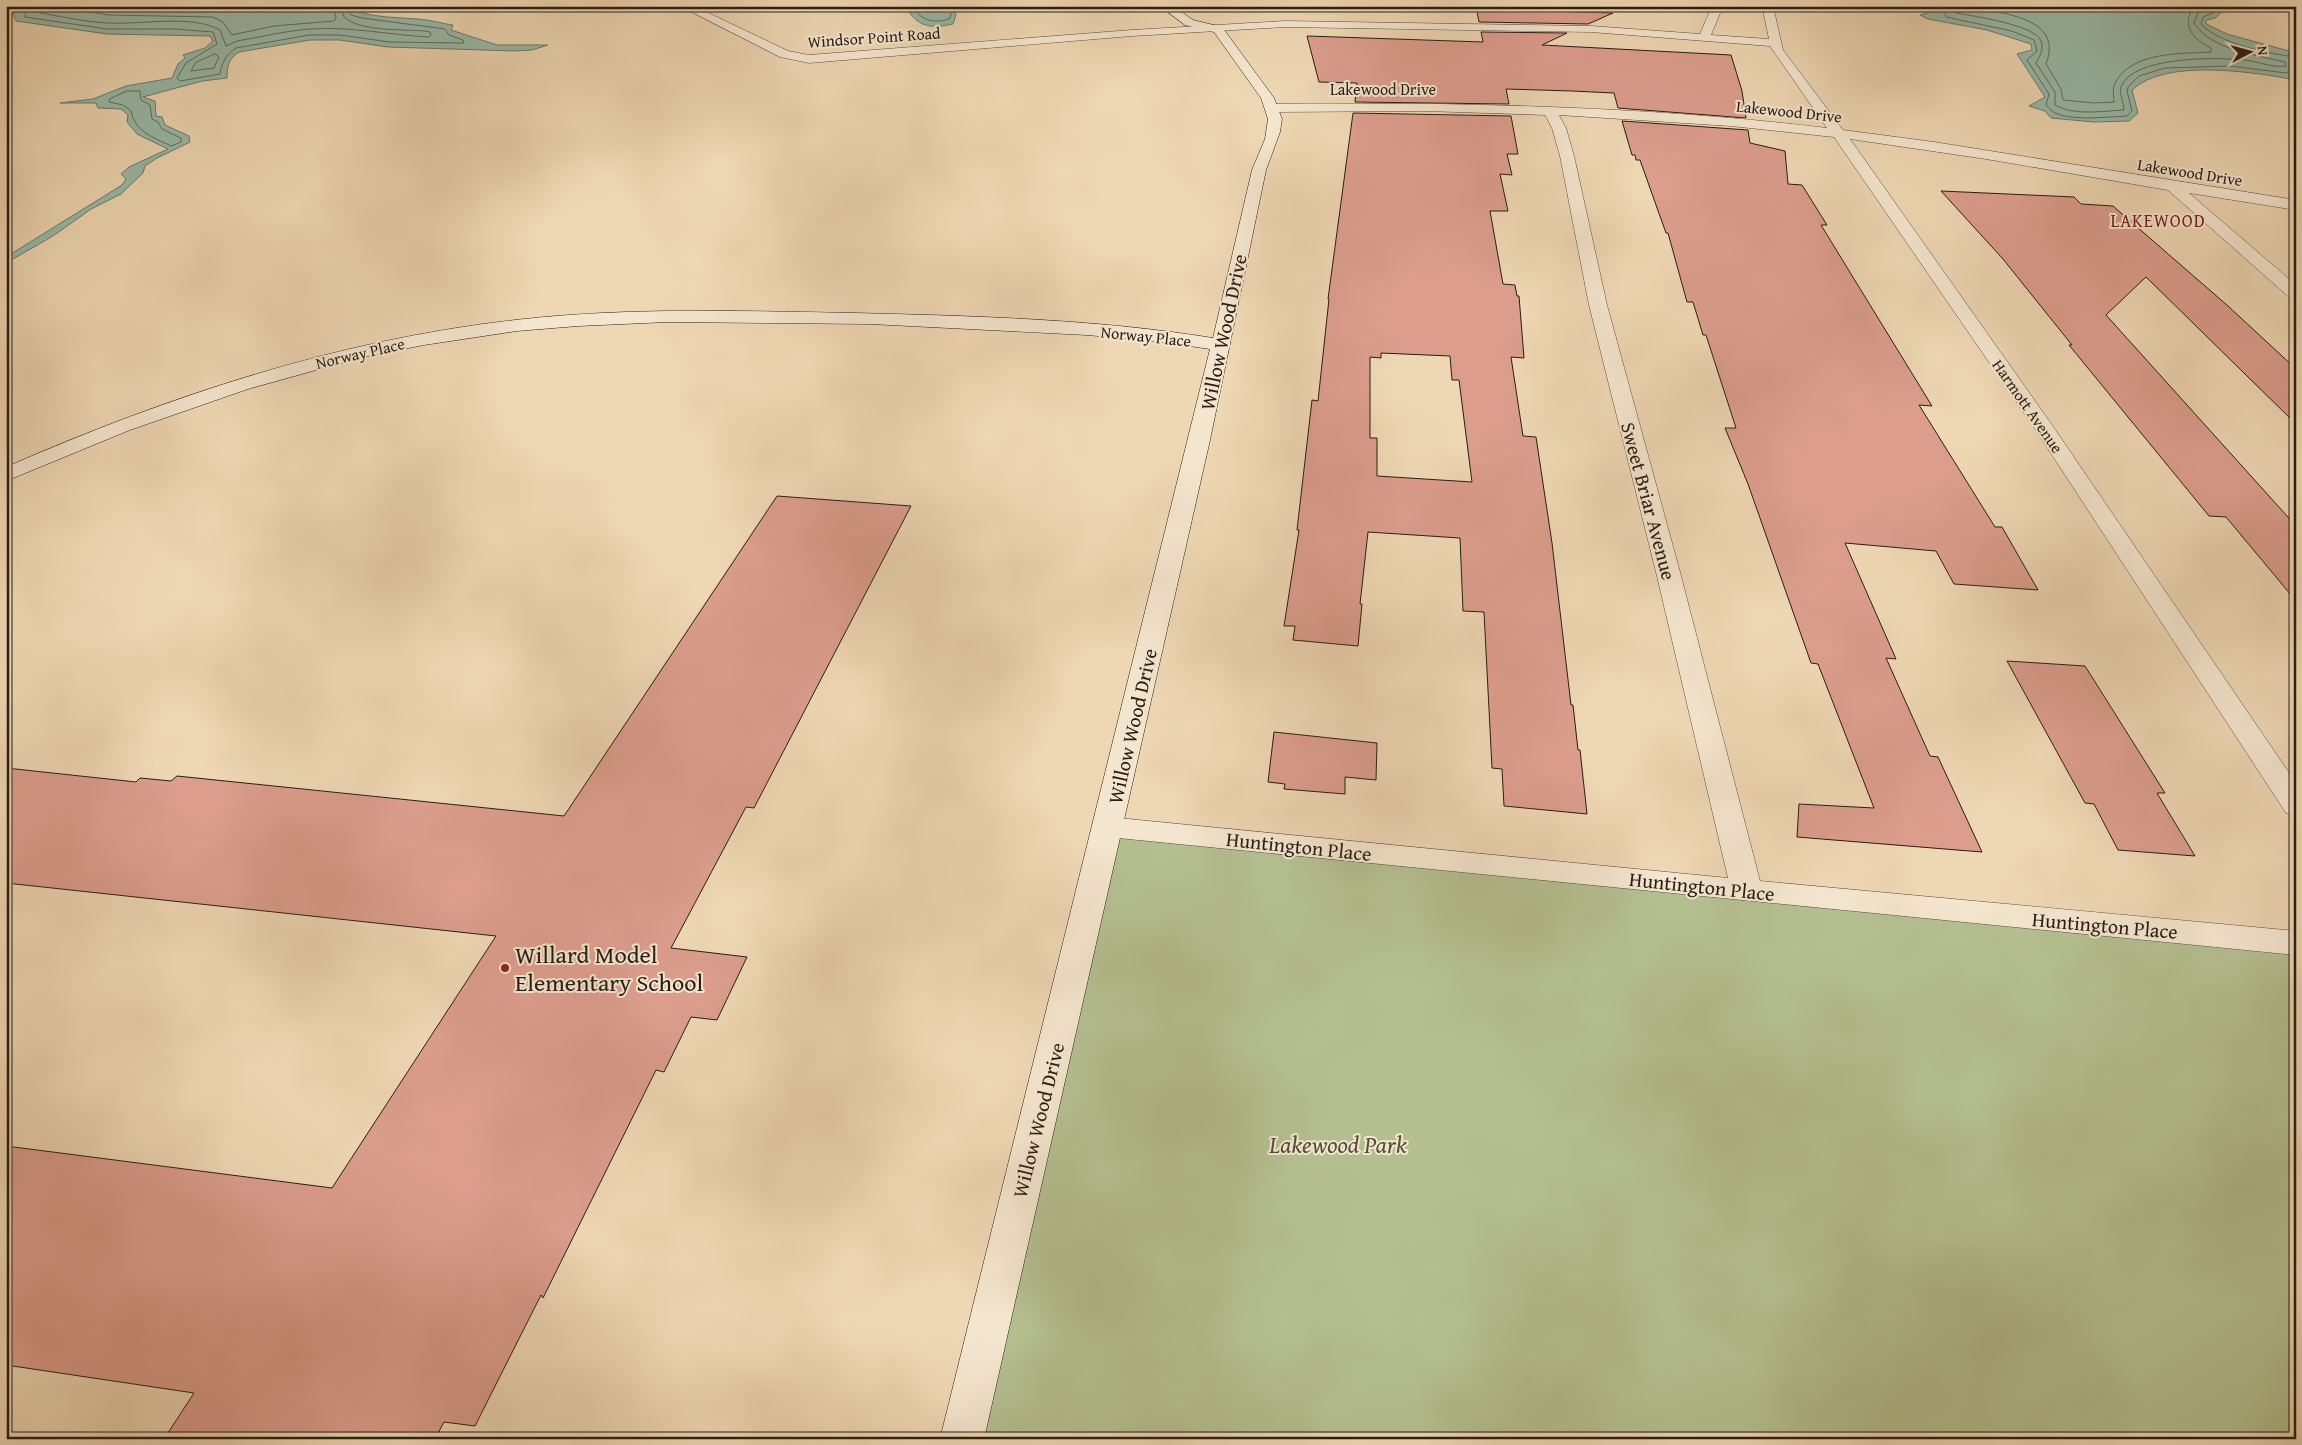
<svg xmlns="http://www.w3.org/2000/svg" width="2302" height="1445" viewBox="0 0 2302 1445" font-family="'Gentium Book Plus',serif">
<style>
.green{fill:#b4bf90;stroke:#6e6e52}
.water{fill:#99baaa;stroke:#6c7b6e}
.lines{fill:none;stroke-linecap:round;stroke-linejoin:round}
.shore{stroke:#606c5f;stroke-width:1}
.building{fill:#dc9d8d;stroke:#281d14;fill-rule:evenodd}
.street-casing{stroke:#5a4c3c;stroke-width:1}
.secondary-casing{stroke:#281d14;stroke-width:1}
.street{fill:#f4e5ce;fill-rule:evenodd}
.secondary{fill:#f4e5ce;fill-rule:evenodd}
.poi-dot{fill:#8f2418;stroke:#f4e5ce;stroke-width:2}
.labels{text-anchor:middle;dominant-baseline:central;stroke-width:4;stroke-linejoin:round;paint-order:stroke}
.far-street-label{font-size:16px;fill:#281d14;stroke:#f4e5ce}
.far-neighbourhood-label{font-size:18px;letter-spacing:1px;fill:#7a1f14;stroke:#f4e5ce}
.street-label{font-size:20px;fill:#281d14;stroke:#f4e5ce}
.near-poi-label{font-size:24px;fill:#281d14;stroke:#f4e5ce;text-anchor:start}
.near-park-label{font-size:24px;font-style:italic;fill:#524e39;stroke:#f4e5ce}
</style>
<rect width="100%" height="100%" fill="#eed7b3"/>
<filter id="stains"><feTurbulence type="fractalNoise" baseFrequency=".004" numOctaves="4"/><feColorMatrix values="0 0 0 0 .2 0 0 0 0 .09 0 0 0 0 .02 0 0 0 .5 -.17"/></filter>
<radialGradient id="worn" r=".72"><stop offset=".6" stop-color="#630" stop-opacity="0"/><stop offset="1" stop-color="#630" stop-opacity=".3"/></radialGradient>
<path class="green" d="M1108,827L2296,940V1439H962Z"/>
<path class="water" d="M27,6H350C361,19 408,17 426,20C435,21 444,24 453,25L451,30L497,45H548L532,50L514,51L388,47L340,40H310L239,52C228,59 227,67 227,78L202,81L143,97L155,101L156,116L162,117L165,125L189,136L190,142L157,158L145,166L143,173L121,194L91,209L53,236L6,263V257L122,185L126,179L121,174L129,167L168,149L137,134L127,122L128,115L121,109L98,108L96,103H60L93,99L126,86L172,78L178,64L185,58L183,55L205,48L213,41L210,36L107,34L16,21L13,14Z
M905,6H952L956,15L953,24C929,29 918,27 905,6Z
M1951,6H2239L2224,10L2215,18L2206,20V24L2227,34L2296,53V73L2293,74L2296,76V80C2254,72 2165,58 2132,90L2138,113L2129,121L2094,122L2051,118L2045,111L2029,106L2045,97L2017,54L2032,50L2031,44L1987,30L1928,19L1920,15Z"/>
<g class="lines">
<path class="shore" d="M27,6L25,17L107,29H175L213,32L217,44L186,63L177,78L180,81L220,74C222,62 226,55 236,48L309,35H340L389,42L464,43L463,40L449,35L445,29L362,18L351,15L346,6
M33,6L35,12C59,16 84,22 108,23C141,25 191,14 220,30L226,46L237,41C261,37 285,31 310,29C349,26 390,35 429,37L431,35L430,32L424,31C402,29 361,32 344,17L340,6
M54,6L108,15L213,17L223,22L232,35L274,26L334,21L336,18L333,6
M911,6C921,20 933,24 949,19L951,15L948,6
M1949,6L1945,14L1946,17L2012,31L2034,40L2037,51L2027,60L2049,94L2046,105C2049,108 2051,111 2055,113C2072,121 2108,117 2127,116L2132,111L2127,91L2128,87L2139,76L2165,68L2230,66L2286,73L2296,68
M1955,6L1956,13C1973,16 2036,25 2041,41C2044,50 2040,55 2036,63L2055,92V105C2074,116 2103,111 2124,110C2124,103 2119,94 2121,87C2132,56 2217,57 2244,60C2258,61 2271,68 2286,66L2285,62C2256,55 2211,50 2194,23L2198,13L2212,6
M1964,6C1996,13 2065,15 2046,64L2061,89L2063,100L2094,103L2114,102C2114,96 2112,88 2115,83C2132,51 2181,54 2211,52V48C2192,39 2181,25 2194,6
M2221,6L2213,13L2203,17L2201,24C2219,44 2270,54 2296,57
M215,54L219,57L214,68L191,71L195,63Z
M127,91H140L141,100L150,105L152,119L158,122L162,129L181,138V142L171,146C153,137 135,132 131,111L123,105L109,102L110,99Z"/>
</g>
<path class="building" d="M1476,7L1514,10L1613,13L1588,24L1479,22Z
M1481,32L1567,33L1542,45L1731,55L1742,91L1746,118L1618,108L1614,93L1572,91L1506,89L1509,104L1355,102L1357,83L1319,82L1307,36L1483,42Z
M1353,113L1511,116L1518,154H1507L1512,175L1500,174L1508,211H1490L1503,284L1515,285L1517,296H1519L1524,358L1511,357L1523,436L1536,437L1552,543L1571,705H1573L1578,750H1580L1587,814L1504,806L1502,769L1492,768L1484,612L1463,611L1460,538L1368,532L1360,604H1362L1358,646L1293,640L1295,626H1284L1299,530H1297L1312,400L1318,401L1329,299H1328ZM1381,353L1450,356L1452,380H1459L1472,482L1377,476V438H1370V357L1381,358Z
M1622,121L1748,130L1750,143L1785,151L1788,184L1802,185L1827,225H1821L1932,406L1919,405L1995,527H2002L2038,590L1954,584L1936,551L1845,543L1896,659L1886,658L1930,756L1938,757L1982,852L1797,837L1799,804L1874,808L1818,664L1811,663L1748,484L1725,428H1736L1706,335H1703L1693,302H1687L1668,233H1666L1640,160H1636L1635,155H1632Z
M1941,191L2074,197L2081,204L2113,206L2228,306L2296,369V424L2146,277L2106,315L2296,526V601L2226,517L2209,516L2069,345H2072L2003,259Z
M777,496L911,506L754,808L746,807L671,948L747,957L717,1020L691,1017L664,1072L656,1070L543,1298L541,1295L475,1426L444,1422L435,1439H164L194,1393L6,1365V1146L332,1188L496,936L6,883V768L136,782L140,778L171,781L177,776L564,816Z
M2007,661L2085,666L2165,793H2157L2195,856L2118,850L2094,804L2085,803Z
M1274,732L1377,743L1376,780L1345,777V794L1284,789L1285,784L1268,782Z"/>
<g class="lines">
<defs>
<path id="street" d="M680,6H694L788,51L809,55L1132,30L1285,21L1591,26L1700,34L1712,6H1723L1711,35L1769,39L1762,6H1773L1783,50L1843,130L1934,142L2296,200V210L2189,193L2296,285V299L2290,298L2168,190L1986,159L1850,139L2052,425L2296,783V816L2286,813L2035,429L1834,137L1731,126L1559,115L1566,128L1574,156L1607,305L1680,572L1760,881L2296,931V955L1108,837L1097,834L1093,827L1097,820L1108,817L1728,878L1656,572L1589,305L1560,156L1552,128L1545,115L1426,111L1273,112L1266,108L1273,104C1458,102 1643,106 1827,128L1770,46L1591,32L1285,27L1132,36L809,63L780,57Z"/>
<path id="secondary" d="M1160,6H1173L1193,20L1222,27L1274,98L1282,119L1280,132L1266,170L1210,440L984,1439H940L1210,349L1154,341L1087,335L870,324L668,322L578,326L517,331L424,345L363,357L248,389L130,430L6,481V467C169,396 338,340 515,320C628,307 742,311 855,313C974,316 1095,319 1213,338L1252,170L1265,139L1268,119L1261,98L1214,32L1185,25Z"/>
</defs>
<use href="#street" class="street-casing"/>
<use href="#secondary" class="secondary-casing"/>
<use href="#street" class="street"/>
<use href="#secondary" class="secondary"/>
</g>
<circle class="poi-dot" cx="505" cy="968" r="5"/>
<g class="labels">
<g class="far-street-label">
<text transform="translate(874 37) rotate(-4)">Windsor Point Road</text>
<text x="1383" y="89">Lakewood Drive</text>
<text transform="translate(1789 111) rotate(6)">Lakewood Drive</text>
<text transform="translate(2190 172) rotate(9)">Lakewood Drive</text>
<text transform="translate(1146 336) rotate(6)">Norway Place</text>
<text transform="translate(360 353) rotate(-13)">Norway Place</text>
<text transform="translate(2028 406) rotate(55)">Harmott Avenue</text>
</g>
<g class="far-neighbourhood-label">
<text x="2158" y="220">LAKEWOOD</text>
</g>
<g class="street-label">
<text transform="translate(1223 332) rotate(-78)">Willow Wood Drive</text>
<text transform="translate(1649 501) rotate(75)">Sweet Briar Avenue</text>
<text transform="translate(1132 726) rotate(-77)">Willow Wood Drive</text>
<text transform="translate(1299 846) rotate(6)">Huntington Place</text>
<text transform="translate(1702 886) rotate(6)">Huntington Place</text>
<text transform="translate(2105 925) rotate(5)">Huntington Place</text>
<text transform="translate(1038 1120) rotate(-76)">Willow Wood Drive</text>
</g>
<g class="near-poi-label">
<text x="515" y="954">Willard Model<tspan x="515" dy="28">Elementary School</tspan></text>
</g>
<g class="near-park-label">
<text x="1338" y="1144">Lakewood Park</text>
</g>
</g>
<rect width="2302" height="1445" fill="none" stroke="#eed7b3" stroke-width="25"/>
<rect x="8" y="8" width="2287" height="1430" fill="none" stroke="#281d14" stroke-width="2.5"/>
<rect x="12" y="12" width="2277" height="1420" fill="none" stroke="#281d14"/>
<g transform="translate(2250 52) rotate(84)" stroke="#f4e5ce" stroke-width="4" paint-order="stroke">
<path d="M0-4L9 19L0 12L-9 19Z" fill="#281d14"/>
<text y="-8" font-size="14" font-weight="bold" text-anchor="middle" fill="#281d14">N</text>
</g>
<rect width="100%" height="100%" filter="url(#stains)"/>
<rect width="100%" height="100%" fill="url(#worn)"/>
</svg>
